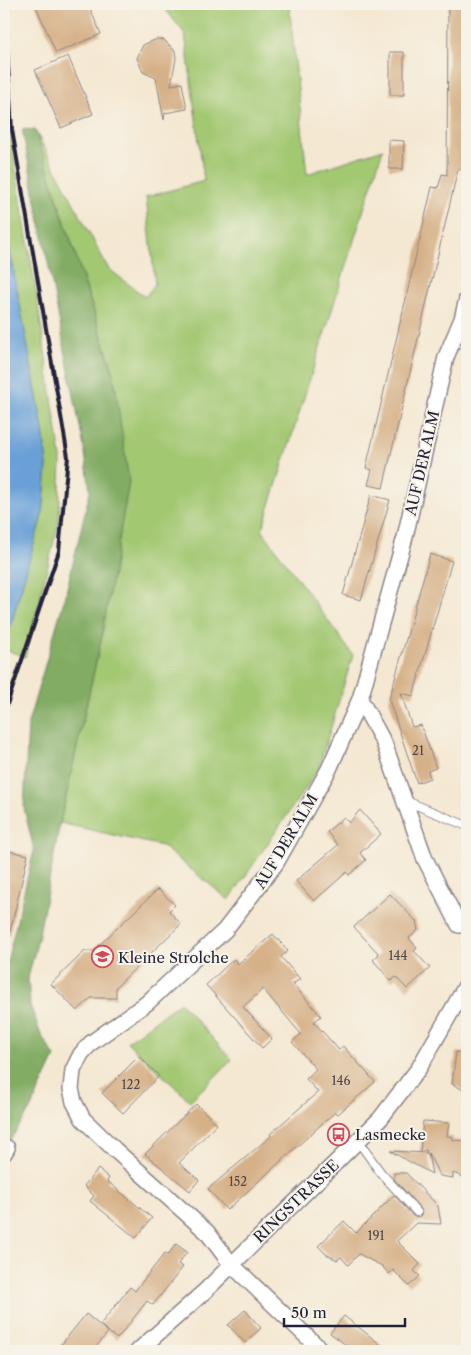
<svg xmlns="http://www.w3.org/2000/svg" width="471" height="1355" viewBox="0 0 471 1355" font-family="'Libre Caslon Text',serif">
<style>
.green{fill:#a3c872;stroke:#627556}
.forest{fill:#82ac64;stroke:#526750}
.water{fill:#6aa0d8;stroke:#46618a}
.building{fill:#d6b188}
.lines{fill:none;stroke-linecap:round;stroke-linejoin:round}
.lane-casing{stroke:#8b8586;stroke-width:10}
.street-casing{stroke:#8b8586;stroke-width:18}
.lane{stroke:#fff;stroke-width:8}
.street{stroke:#fff;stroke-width:15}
.rail{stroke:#22223b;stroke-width:4}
.labels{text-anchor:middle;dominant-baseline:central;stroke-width:4;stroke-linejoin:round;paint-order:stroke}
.number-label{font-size:12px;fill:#4f464e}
.street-label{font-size:15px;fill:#22223b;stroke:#f7f3e8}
.poi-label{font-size:15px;fill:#22223b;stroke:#f7f3e8;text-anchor:start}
</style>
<rect width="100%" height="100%" fill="#f7f3e8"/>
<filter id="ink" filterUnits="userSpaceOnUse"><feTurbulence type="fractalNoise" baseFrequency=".02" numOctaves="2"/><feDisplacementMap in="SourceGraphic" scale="10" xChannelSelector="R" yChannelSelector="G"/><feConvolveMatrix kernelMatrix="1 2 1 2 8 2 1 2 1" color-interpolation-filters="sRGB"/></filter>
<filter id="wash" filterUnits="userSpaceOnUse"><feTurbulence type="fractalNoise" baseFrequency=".0096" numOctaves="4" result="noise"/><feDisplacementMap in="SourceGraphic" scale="20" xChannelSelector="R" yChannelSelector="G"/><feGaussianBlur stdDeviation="1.12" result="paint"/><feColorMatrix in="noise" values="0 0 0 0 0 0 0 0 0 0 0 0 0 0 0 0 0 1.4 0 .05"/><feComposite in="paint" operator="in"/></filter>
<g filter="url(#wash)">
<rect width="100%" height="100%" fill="#f4e8d2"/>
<path class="green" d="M161,4H289L307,174L383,149L262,530L353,655L318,770L229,900L162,846L60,823L102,635L113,371L35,130L108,268L145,297L155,284L146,197L204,181L185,34Z
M4,98L35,285L61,458L59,521L25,657L4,649L43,512L47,466L43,429L4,219Z
M4,429L10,468L4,492Z
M180,1002L232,1060L190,1101L127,1042Z"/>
<path class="forest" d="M22,129L35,130L113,371L129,482L102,635L60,823L38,939L28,978L30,1005L41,1035L55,1057L30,1110L4,1149V974L34,850L24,808L28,723L65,597L90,491L85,453Z"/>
<path class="water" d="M4,219L43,429L47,466L43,512L4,649V492L10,468L4,429Z"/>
<g id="blocks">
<path class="building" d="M35,4H88L101,34L56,53Z
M448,4H467L466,169H458L383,488L368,485L372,470L366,468L432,187L438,188L442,174L447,175Z
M157,39L164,40L175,51L176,58L171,85L182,83L187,109L165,113L164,120L156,78L143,72L137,58L143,45Z
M390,52H404V95H390Z
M68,56L93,114L61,128L35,70Z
M389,140L404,141L403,169H389Z
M371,495L390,500L361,600L343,595Z
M430,554L452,561L413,696L401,693L412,727L421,725L436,768L428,771L430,778L417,783L389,700Z
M360,810L381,834L360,853L366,860L349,875L347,872L314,901L296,881L338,845L327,832L344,817L349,823Z
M4,850L28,855L9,936H4Z
M158,889L175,905L169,911L181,924L116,987V998H91L77,1011L51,984L85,951H93Z
M390,894L416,921L418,930L409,938L417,948L414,951L430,968L407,989L396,977L391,981L373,960L379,954L354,927Z
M273,934L288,951L281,957L300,979L293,984L321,1016L314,1022L339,1050L343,1046L375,1082L338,1114L335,1112L227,1210L208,1189L271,1136L270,1134L318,1092L306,1079L316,1069L292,1042L301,1034L263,989L243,1007L272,1039L262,1048L206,985L234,959L238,964Z
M456,1052L467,1053V1092L452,1084Z
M139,1056L159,1076L123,1113L102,1093Z
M196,1104L217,1124L179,1163L199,1180L190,1191L145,1154Z
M423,1121L449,1123L447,1136L453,1137V1140L467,1141L466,1178L453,1173V1178L440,1176L428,1153L432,1174L390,1151L427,1153L426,1150L420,1152Z
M98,1169L109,1178L107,1181L152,1218L136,1238L90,1201L94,1196L84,1186Z
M394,1173H406L438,1206L441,1224L416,1223L397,1241L420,1264L414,1271L420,1276L409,1286L393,1270L389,1274L382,1266L359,1254L348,1265L341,1257L337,1260L326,1254L318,1246L344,1221L356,1233L394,1195L413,1216H421V1209L394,1179Z
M176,1244L187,1252L178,1264L183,1267L153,1305L147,1301L117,1339L100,1325L130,1287L135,1291L165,1253L168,1255Z
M245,1310L261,1328L245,1343L228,1325Z
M86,1314L108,1332L93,1351H56Z
M344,1316L389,1351H354L330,1333Z"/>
</g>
</g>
<g filter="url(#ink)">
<use href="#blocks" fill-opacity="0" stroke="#8b8586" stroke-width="1"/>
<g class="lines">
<defs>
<path id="lane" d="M404,800L467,826
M358,1141L381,1173L417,1212"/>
<path id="street" d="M360,699L384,743L425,859L459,925
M4,1153L7,1148
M138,1351L205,1291L380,1119L419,1068L467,984
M322,1351L231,1264L207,1232L115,1150L83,1119L74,1102L71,1089L73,1070L81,1054L91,1043L147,1003L225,930L276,863L329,769L360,699L405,537L446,357L462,319L467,299"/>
</defs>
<use href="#lane" class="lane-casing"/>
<use href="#street" class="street-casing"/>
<use href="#lane" class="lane"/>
<use href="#street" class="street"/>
<path class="rail" d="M4,713L59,551L68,457L12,130L4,4"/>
</g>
</g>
<defs>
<symbol id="school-ring" viewBox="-11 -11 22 22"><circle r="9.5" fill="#f7f3e8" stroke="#d1495b" stroke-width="1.5"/><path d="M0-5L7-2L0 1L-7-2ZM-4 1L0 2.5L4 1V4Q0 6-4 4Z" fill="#d1495b"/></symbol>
<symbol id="bus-ring" viewBox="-11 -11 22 22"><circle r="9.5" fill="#f7f3e8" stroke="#d1495b" stroke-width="1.5"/><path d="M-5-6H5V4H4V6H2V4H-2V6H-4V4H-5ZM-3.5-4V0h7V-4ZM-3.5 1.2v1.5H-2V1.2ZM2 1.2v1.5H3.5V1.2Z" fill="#d1495b"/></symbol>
</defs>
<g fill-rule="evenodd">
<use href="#school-ring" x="90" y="944" width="25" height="25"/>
<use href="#bus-ring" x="326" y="1122" width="25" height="25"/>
</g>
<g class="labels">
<g class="number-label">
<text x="418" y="750">21</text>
<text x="398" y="955">144</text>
<text x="341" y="1080">146</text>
<text x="131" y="1084">122</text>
<text x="238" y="1181">152</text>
<text x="376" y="1235">191</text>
</g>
<g class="street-label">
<text transform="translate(422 463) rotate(-77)">AUF DER ALM</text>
<text transform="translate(286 841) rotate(-59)">AUF DER ALM</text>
<text transform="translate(296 1201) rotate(-44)">RINGSTRASSE</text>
</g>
<g class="poi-label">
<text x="118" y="957">Kleine Strolche</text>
<text x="355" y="1134">Lasmecke</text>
</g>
</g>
<rect width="471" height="1355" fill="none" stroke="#f7f3e8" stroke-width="20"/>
<path d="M284 1318v8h121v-8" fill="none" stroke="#22223b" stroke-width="2.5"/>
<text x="291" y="1318" font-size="15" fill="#22223b" stroke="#f7f3e8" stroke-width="4" paint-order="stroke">50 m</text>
</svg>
